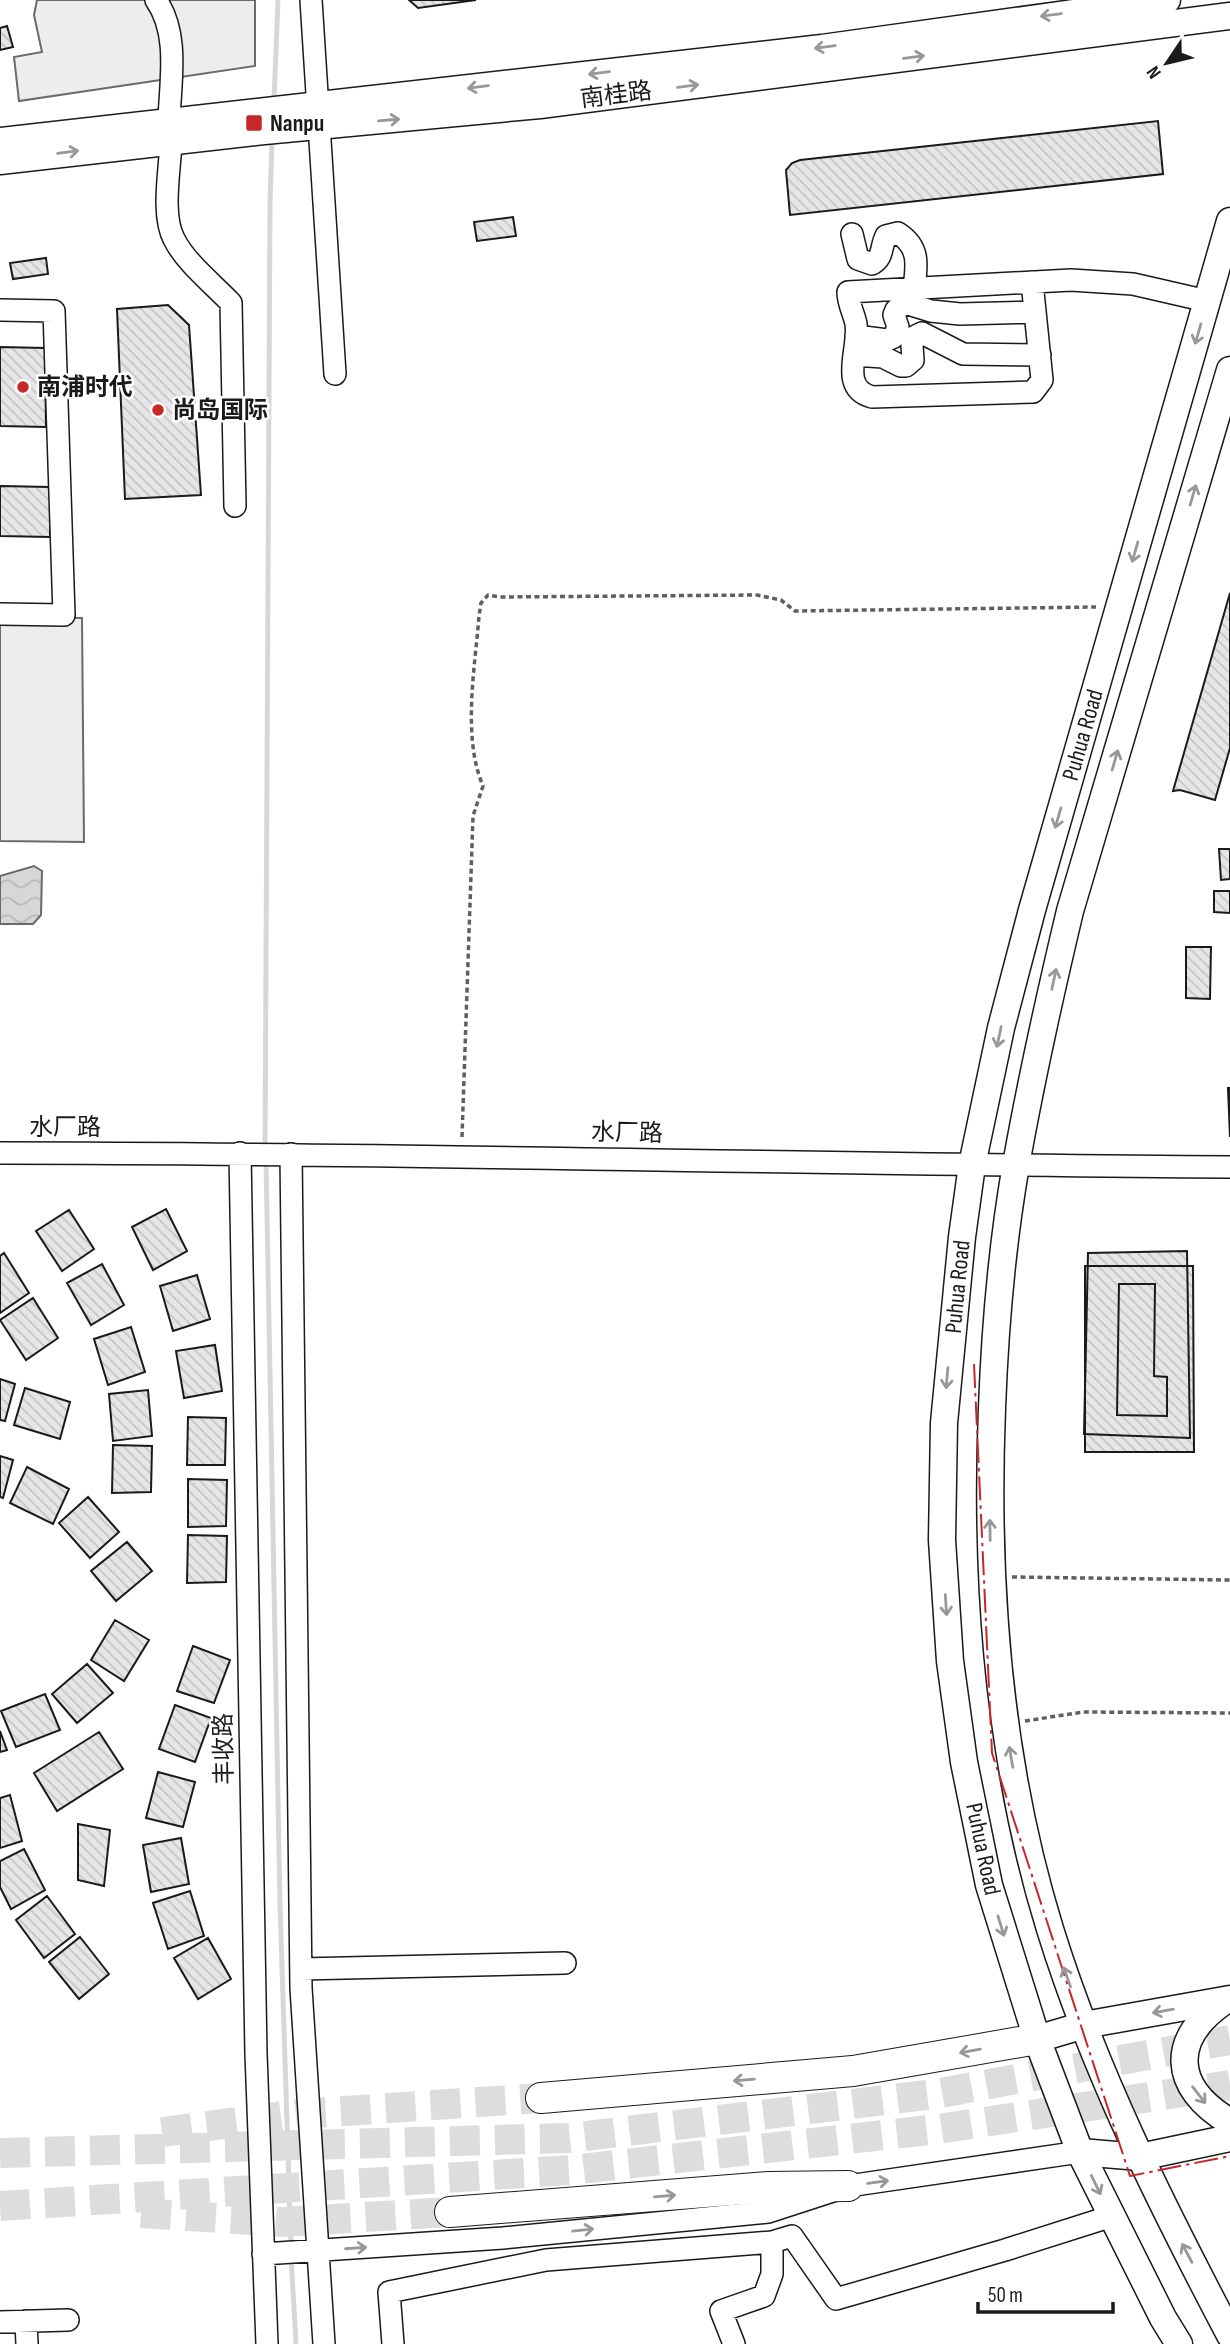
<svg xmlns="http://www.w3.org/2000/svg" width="1230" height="2344" viewBox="0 0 1230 2344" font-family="'Sofia Sans Condensed','Noto Sans SC',sans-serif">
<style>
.pitch{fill:#ededed;stroke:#6a6a6a;stroke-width:2}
.water{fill:url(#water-waves);stroke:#6a6a6a;stroke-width:2}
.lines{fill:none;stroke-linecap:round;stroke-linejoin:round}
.stream{stroke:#d7d7d7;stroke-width:5}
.building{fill:url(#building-back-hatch);stroke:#1a1a1a;stroke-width:2}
.highway-tunnel{stroke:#ddd;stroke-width:30;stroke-dasharray:30 15;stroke-linecap:butt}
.minor-casing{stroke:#1a1a1a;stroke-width:24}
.major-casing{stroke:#1a1a1a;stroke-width:29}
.highway-casing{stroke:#1a1a1a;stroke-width:32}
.path{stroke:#5f5f5f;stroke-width:3.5;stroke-dasharray:5 3.5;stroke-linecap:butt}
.minor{stroke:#fff;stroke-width:21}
.major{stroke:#fff;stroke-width:26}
.highway{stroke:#fff;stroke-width:30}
.power{stroke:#c62828;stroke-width:2;stroke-dasharray:24 5 3.5 5;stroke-linecap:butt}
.oneway{stroke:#989898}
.poi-dot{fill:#c62828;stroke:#fff;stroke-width:2.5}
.labels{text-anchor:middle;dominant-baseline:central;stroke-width:5;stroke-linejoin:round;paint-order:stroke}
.street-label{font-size:24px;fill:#1a1a1a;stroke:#fff}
.poi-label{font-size:24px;font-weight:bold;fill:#1a1a1a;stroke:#fff;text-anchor:start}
</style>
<defs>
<pattern id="water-waves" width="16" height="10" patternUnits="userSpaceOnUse" patternTransform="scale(1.75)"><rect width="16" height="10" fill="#d7d7d7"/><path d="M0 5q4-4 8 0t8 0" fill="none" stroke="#b8b8b8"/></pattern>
<pattern id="building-back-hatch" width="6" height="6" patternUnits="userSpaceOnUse" patternTransform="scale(1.75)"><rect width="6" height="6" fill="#e6e6e6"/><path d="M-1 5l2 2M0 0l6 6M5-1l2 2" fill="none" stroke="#c5c5c5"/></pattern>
</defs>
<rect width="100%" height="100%" fill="#fff"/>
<path class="pitch" d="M37,0H255V66L19,101L14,57L42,52L34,15Z
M0,617L82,618L84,842L0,841Z"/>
<path class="water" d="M34,866L42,871L41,915L33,924H0V876Z"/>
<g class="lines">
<path class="stream" d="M274,101L278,0
M265,1151L270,204L272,139
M266,1161L280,1905L291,2247
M291,2256L296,2344"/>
</g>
<path class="building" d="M409,0H476L418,8Z
M7,26L13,47L0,50V28Z
M1158,121L1163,174L790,215L786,170L792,163L800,160Z
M513,217L516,236L477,241L474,222Z
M46,258L48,274L13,279L10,263Z
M168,305L189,325L201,495L125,499L117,309Z
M0,347L45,348L46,427L0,426Z
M0,486L50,487V537L0,536Z
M1230,593V748L1215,800L1180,790L1173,791Z
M1219,849H1230V879L1221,880Z
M1214,891H1230V913L1214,912Z
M1186,947H1211L1210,999L1186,998Z
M1228,1088H1230V1137Z
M166,1209L187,1251L153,1270L132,1227Z
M69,1210L94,1249L62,1271L36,1231Z
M1187,1251L1190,1438L1084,1434L1088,1253Z
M4,1253L29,1293L0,1313V1256Z
M102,1264L124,1305L91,1325L67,1283Z
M1085,1266H1193L1194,1452H1085Z
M197,1275L210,1319L173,1331L160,1286Z
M1119,1284H1155L1154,1376L1167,1377V1416L1117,1415Z
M33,1298L58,1338L26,1360L0,1320Z
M131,1327L145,1372L108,1385L94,1339Z
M215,1345L222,1391L184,1398L176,1351Z
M0,1379L15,1384L5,1421L0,1420Z
M25,1388L70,1402L60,1439L14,1425Z
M148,1390L152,1436L113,1441L109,1394Z
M188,1417L226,1418L225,1465H187Z
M113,1445L152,1446L151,1492L112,1493Z
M0,1456L13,1460L3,1498L0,1497Z
M27,1467L69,1489L53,1524L10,1503Z
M188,1479L227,1480L226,1526L188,1527Z
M88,1497L119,1532L90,1558L59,1523Z
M188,1535L227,1536L226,1582L187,1583Z
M127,1542L152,1571L116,1601L91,1571Z
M115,1620L149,1640L124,1681L91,1660Z
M193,1646L230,1660L214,1703L177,1691Z
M87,1664L113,1693L77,1723L52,1694Z
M45,1694L60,1730L16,1747L1,1711Z
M175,1705L211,1718L195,1762L159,1749Z
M0,1731L7,1750L0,1752Z
M99,1732L123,1769L57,1811L34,1773Z
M158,1772L195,1782L183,1827L146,1818Z
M10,1795L22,1841L0,1848V1798Z
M78,1824L110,1830L104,1886L78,1880Z
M181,1838L189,1884L151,1892L143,1845Z
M24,1849L45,1890L11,1909L0,1887V1861Z
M190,1891L204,1936L168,1949L153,1903Z
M47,1896L75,1934L44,1958L16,1920Z
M80,1937L109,1974L79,1999L49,1962Z
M208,1938L231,1979L198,1999L174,1958Z"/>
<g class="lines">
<path class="highway-tunnel" d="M162,2132L298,2114L541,2098
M0,2153L569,2138L935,2094L1230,2040
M0,2206L571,2170L938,2129L1230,2085
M141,2213L282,2222L450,2212"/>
<defs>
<path id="minor" d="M156,0C180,34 170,83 169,121
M311,0L335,374
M171,142C170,169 161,215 174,239C186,263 212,283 231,303L235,506
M852,234L858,259L872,264C884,257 880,248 886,236L898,233C920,247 917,265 914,288
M1032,282L1042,380L1033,392L872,397C838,388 860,349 856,324C854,313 848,304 848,292L1071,280L1133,284L1207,301
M0,310L54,311L64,615L0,614
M856,336L887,340L894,337L898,327L894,315L896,310L905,303L931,311L960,314L1035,312
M854,355L883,357L901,366H906L913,360L912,346L914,337L922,333L963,354L1040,355
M0,1153C410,1153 820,1165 1230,1167
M240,1153L256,2054L267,2344
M291,1154L301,1988L324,2344
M301,1969L565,1963
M263,2254L503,2238L768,2212L848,2186L1080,2152
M26,2321L27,2344
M0,2322L68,2320
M393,2344L389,2292L546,2260L772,2242
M734,2344L721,2311L764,2296L772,2274V2242L792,2236L836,2299L1005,2250L1112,2216"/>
<g id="major">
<path d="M0,141L822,48L1167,0"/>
<path d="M0,161L264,131L540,105L1230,16"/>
<path d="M1230,370L1070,911C1050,995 1031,1080 1016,1165C1002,1245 995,1327 992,1408C985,1583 998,1761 1050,1929C1094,2071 1161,2204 1230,2335"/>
<path d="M1226,2000C1169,2038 1171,2087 1230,2122"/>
<path d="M1037,2039L1084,2025L1230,1999"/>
<path d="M1080,2152L1140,2157L1230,2138"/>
<path id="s1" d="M1179,2344L1163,2318L1080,2152L1037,2039L989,1885L964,1762L950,1661L942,1540L944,1423L962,1237L972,1165L1001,1028L1032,910L1230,221"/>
</g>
<path id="highway" d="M541,2098L853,2071L1037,2039
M450,2212L769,2187L848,2186"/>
</defs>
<use href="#minor" class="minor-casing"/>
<use href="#major" class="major-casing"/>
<use href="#highway" class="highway-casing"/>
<path class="path" d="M462,1137L473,816L483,786C462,737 475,668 479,616L481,603L488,595L500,597L757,595L781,600L795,611L1096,607
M1012,1577L1230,1580
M1025,1721L1083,1712L1230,1713"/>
<use href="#minor" class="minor"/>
<use href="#major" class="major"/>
<use href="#highway" class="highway"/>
<path class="power" d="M974,1364L992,1753L1130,2176L1230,2156"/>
</g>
<defs><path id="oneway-shaft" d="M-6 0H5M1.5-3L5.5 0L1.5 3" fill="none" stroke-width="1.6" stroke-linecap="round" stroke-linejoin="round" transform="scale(1.75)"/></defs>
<g class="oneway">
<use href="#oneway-shaft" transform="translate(1051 15) rotate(172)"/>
<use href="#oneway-shaft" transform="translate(825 47) rotate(172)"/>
<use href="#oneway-shaft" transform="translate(914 57) rotate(-8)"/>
<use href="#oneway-shaft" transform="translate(599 73) rotate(173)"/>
<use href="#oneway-shaft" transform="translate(688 86) rotate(-7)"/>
<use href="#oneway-shaft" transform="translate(478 87) rotate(173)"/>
<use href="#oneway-shaft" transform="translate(389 120) rotate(-5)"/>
<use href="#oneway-shaft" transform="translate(68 152) rotate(-7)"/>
<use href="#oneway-shaft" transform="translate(1198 334) rotate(106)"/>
<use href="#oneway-shaft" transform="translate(1193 495) rotate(-74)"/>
<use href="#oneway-shaft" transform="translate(1135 552) rotate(106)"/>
<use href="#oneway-shaft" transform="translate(1115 760) rotate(-74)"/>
<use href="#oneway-shaft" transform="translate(1058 818) rotate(106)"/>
<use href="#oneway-shaft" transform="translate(1054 979) rotate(-78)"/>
<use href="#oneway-shaft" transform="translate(999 1037) rotate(102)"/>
<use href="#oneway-shaft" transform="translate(947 1378) rotate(95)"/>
<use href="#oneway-shaft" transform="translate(990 1530) rotate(-91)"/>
<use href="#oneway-shaft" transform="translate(946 1605) rotate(86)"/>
<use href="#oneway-shaft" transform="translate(1011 1757) rotate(-100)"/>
<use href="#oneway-shaft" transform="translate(1001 1926) rotate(73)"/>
<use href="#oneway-shaft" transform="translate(1067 1977) rotate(-110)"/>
<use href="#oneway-shaft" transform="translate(1163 2011) rotate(170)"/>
<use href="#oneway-shaft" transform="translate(970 2051) rotate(170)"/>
<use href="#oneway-shaft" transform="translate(744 2080) rotate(175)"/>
<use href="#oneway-shaft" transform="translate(1199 2095) rotate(52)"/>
<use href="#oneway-shaft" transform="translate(878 2182) rotate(-8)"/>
<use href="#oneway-shaft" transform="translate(1096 2185) rotate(64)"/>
<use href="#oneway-shaft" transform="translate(665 2196) rotate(-5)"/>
<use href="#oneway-shaft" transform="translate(583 2230) rotate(-6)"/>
<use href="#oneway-shaft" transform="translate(356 2248) rotate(-4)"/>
<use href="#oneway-shaft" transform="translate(1187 2253) rotate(-118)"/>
</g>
<g class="poi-dot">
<rect x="245" y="114" width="18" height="18" rx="3.5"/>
<circle cx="23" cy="387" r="7"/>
<circle cx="158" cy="410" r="7"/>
</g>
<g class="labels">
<g class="street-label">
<text transform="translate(616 95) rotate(-7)">南桂路</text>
<text stroke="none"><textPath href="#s1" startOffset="1668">Puhua Road</textPath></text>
<text x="65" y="1127">水厂路</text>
<text transform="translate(627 1133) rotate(1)">水厂路</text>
<text stroke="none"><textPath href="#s1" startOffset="1101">Puhua Road</textPath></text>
<text transform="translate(224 1749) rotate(-91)">丰收路</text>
<text transform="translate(983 1849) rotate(78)">Puhua Road</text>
</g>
<g class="poi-label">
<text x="270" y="123">Nanpu</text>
<text x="37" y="387">南浦时代</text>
<text x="172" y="410">尚岛国际</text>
</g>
</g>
<g transform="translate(1167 63) rotate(235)" stroke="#ffffff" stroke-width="5" paint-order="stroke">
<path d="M0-5L12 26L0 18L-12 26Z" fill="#1a1a1a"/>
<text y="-10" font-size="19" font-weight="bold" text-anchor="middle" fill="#1a1a1a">N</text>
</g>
<path d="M978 2302v10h135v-10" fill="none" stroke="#1a1a1a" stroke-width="3.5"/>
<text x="988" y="2302" font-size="21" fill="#1a1a1a" stroke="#ffffff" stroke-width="5" paint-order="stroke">50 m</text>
</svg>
